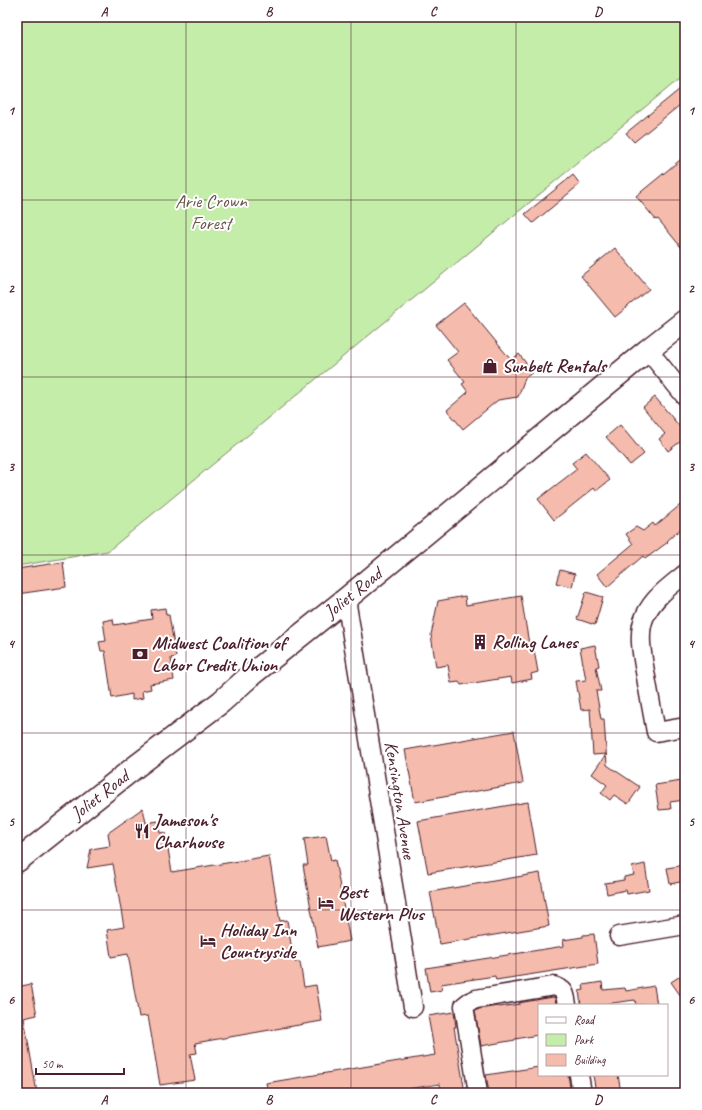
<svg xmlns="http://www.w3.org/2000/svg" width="702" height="1110" viewBox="0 0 702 1110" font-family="Caveat,sans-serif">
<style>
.green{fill:#c3eda9;stroke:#86866a}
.building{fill:#f5bcad;stroke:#4a1f2b}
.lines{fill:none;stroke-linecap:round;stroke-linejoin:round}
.minor-casing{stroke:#4a1f2b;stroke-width:21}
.major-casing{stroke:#4a1f2b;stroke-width:25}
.minor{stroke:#fff;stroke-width:18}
.major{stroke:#fff;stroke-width:22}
.grid{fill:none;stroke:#4a1f2b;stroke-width:1;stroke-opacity:0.55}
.labels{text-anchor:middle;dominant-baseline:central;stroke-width:4;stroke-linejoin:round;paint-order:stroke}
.park-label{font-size:19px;fill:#68524a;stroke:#fff}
.poi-label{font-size:19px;font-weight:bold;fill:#4a1f2b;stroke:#fff;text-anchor:start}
.street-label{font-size:19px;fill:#4a1f2b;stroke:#fff}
.neatline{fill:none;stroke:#4a1f2b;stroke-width:1.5}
.grid-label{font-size:13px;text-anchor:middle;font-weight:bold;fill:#4a1f2b}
</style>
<rect width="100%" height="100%" fill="#fff"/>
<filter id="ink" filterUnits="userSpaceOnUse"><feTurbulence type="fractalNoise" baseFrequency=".025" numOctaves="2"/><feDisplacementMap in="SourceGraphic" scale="8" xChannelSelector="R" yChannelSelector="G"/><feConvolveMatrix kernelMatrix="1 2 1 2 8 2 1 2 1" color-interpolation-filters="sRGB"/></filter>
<g filter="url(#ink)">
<path class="green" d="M17,17H685V74L108,551L17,566Z"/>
<path class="building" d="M685,85V101L634,142L626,133Z
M685,156V252L658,219L656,220L636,196Z
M573,175L580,184L533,223L525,214Z
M615,248L649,289L615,317L581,276Z
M464,303L511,360L519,354L533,372L525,378L518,397L498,400L463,429L447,410L468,392L462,384L465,382L447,360L458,352L436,325Z
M655,397L685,433V438L668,451L659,439L665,434L643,407Z
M620,425L644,454L630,465L606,437Z
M586,452L610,480L596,491L594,488L554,520L538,499L577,469L572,463Z
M685,501V525L667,541L668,542L645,559L643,556L607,587L597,574L633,544L626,534L636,527L643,531L653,523L655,526Z
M63,562L66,587L17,594V569Z
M560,570L575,574L572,587L556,583Z
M586,592L603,597L595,625L577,619Z
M465,596L466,605L521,596L530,650H534L538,672L531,674L532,679L512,683L511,677L461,685L459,682L451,683L448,665L436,667L431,635L438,601Z
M165,608L166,615H169L176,657L171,658L174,680L150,684L151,689L142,691L143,698L132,700V694L112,698L105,651H101L99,642L106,641L103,621L113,619L114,625L152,619L151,610Z
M595,645L599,666L596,667L601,691H596L601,719H604L607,765L640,787L628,804L614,795L610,800L601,793L607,785L592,774L606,754L593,755L590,709L581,710L576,681L586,680L580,648Z
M514,731L523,783L415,802L405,750Z
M682,781L685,800L670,802L671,809L659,810L655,785Z
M528,802L537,855L428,873L418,821Z
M143,808L146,823L158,821L160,833L165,832L172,872L269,856L280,921L287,920L294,962H300L304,987L316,985L322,1021L195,1043L197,1053L190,1054L195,1080L160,1085L148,1016L139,1017L128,954L111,957L107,930L124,927L113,864L87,868L91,849L110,846L108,833Z
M326,836L331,861L335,860L350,941L318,947L303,865H308L304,839Z
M645,864L649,890L627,894L626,890L607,894L605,883L624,880V877L634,875L632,867Z
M685,865V881L670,884L667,868Z
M540,873L549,926L440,944L430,892Z
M594,934L598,964L496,980L495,976L441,984L442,990L430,992L426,968L564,946L563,940L583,937V935Z
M685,973V1002L671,982Z
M602,982L603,990L625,988L626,991L654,986L657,1005H636L635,1000L605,1004V1005H581L579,991L584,990L583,985Z
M31,984L37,1015L24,1018L37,1093H17V987Z
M553,997L555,998L556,1005H539V1031L537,1032L538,1035L515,1039V1040L481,1046L475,1011L479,1009L498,1006L499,1007L520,1004L519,1003L524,1002Z
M454,1012L456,1027H454L465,1093H441L440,1084L382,1093H268L266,1083L435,1055L428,1016Z
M539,1067V1075H568L571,1093H489L486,1075Z
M593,1075H618L621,1093H596Z"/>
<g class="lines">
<defs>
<path id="minor" d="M648,350L685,396
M685,574C670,586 653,598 645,616C636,635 644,663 647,683C650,699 653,715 656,732L685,727
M346,599L413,1007
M619,936L685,925
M579,1075L582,1093
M478,1093L464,1006L469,1002L476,999L554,986C566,990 565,994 567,1005"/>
<path id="major" d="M17,861L134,768L221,702L251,675L346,599L648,350L685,321"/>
</defs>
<use href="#minor" class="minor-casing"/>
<use href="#major" class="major-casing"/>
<use href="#minor" class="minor"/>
<use href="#major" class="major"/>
</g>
</g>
<path class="grid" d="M186,17V1093M351,17V1093M516,17V1093M17,200H685M17,377H685M17,555H685M17,733H685M17,910H685"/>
<defs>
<symbol id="shop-bare" viewBox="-9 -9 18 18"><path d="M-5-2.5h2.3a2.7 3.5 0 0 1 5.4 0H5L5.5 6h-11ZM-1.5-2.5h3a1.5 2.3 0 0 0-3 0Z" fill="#4a1f2b" stroke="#fff" stroke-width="2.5" paint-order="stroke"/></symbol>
<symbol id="building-bare" viewBox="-9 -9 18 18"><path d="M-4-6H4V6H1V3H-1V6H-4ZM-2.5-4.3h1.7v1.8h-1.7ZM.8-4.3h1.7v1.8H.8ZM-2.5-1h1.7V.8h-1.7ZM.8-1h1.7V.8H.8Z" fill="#4a1f2b" stroke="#fff" stroke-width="2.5" paint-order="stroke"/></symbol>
<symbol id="bank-bare" viewBox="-9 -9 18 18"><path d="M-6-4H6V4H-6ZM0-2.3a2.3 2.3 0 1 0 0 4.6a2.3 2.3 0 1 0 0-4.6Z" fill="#4a1f2b" stroke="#fff" stroke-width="2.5" paint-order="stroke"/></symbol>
<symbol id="restaurant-bare" viewBox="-9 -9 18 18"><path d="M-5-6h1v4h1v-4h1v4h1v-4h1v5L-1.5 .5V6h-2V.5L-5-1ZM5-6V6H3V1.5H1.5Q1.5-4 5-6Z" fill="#4a1f2b" stroke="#fff" stroke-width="2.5" paint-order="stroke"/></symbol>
<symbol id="hotel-bare" viewBox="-9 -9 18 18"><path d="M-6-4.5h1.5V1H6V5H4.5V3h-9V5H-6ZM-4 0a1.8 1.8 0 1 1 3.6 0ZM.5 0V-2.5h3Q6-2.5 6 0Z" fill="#4a1f2b" stroke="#fff" stroke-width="2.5" paint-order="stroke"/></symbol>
</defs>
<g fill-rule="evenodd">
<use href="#shop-bare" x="479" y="355" width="22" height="22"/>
<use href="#building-bare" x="469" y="631" width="22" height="22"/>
<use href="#bank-bare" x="129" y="643" width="22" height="22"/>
<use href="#restaurant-bare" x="131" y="820" width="22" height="22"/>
<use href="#hotel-bare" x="315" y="892" width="22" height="22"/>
<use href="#hotel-bare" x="197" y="930" width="22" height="22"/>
</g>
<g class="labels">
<g class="park-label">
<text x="211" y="201">Arie Crown<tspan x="211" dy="22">Forest</tspan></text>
</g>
<g class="poi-label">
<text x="502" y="366">Sunbelt Rentals</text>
<text x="492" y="642">Rolling Lanes</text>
<text x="152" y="643">Midwest Coalition of<tspan x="152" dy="22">Labor Credit Union</tspan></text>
<text x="154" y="820">Jameson's<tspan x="154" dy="22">Charhouse</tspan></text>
<text x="338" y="892">Best<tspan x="338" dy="22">Western Plus</tspan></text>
<text x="220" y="930">Holiday Inn<tspan x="220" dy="22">Countryside</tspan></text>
</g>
<g class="street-label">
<text transform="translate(353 593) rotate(-39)">Joliet Road</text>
<text transform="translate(100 795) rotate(-38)">Joliet Road</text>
<text transform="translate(400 800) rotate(81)">Kensington Avenue</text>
</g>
</g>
<rect width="702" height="1110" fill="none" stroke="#fff" stroke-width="44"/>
<rect x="538" y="1004" width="130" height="72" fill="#ffffff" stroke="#b7a5aa"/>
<rect x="546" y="1017" width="20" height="6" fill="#ffffff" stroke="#b7a5aa"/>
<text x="574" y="1024" font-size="12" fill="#4a1f2b">Road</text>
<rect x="546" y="1034" width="20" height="12" fill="#c3eda9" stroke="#b7a5aa"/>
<text x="574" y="1044" font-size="12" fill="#4a1f2b">Park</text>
<rect x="546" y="1054" width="20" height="12" fill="#f5bcad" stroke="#b7a5aa"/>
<text x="574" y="1064" font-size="12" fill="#4a1f2b">Building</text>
<path d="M36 1068v6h88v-6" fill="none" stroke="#4a1f2b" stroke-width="2"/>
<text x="42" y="1068" font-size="12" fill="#4a1f2b" stroke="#ffffff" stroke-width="3" paint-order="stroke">50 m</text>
<rect x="22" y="22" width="658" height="1066" class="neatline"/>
<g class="grid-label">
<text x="104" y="16">A</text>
<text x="269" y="16">B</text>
<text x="433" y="16">C</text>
<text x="598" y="16">D</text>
<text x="11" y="115">1</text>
<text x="691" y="115">1</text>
<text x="11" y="293">2</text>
<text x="691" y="293">2</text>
<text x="11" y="471">3</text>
<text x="691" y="471">3</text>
<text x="11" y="648">4</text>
<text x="691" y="648">4</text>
<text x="11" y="826">5</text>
<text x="691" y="826">5</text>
<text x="11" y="1004">6</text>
<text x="691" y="1004">6</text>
<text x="104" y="1104">A</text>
<text x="269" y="1104">B</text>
<text x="433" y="1104">C</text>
<text x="598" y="1104">D</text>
</g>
</svg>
